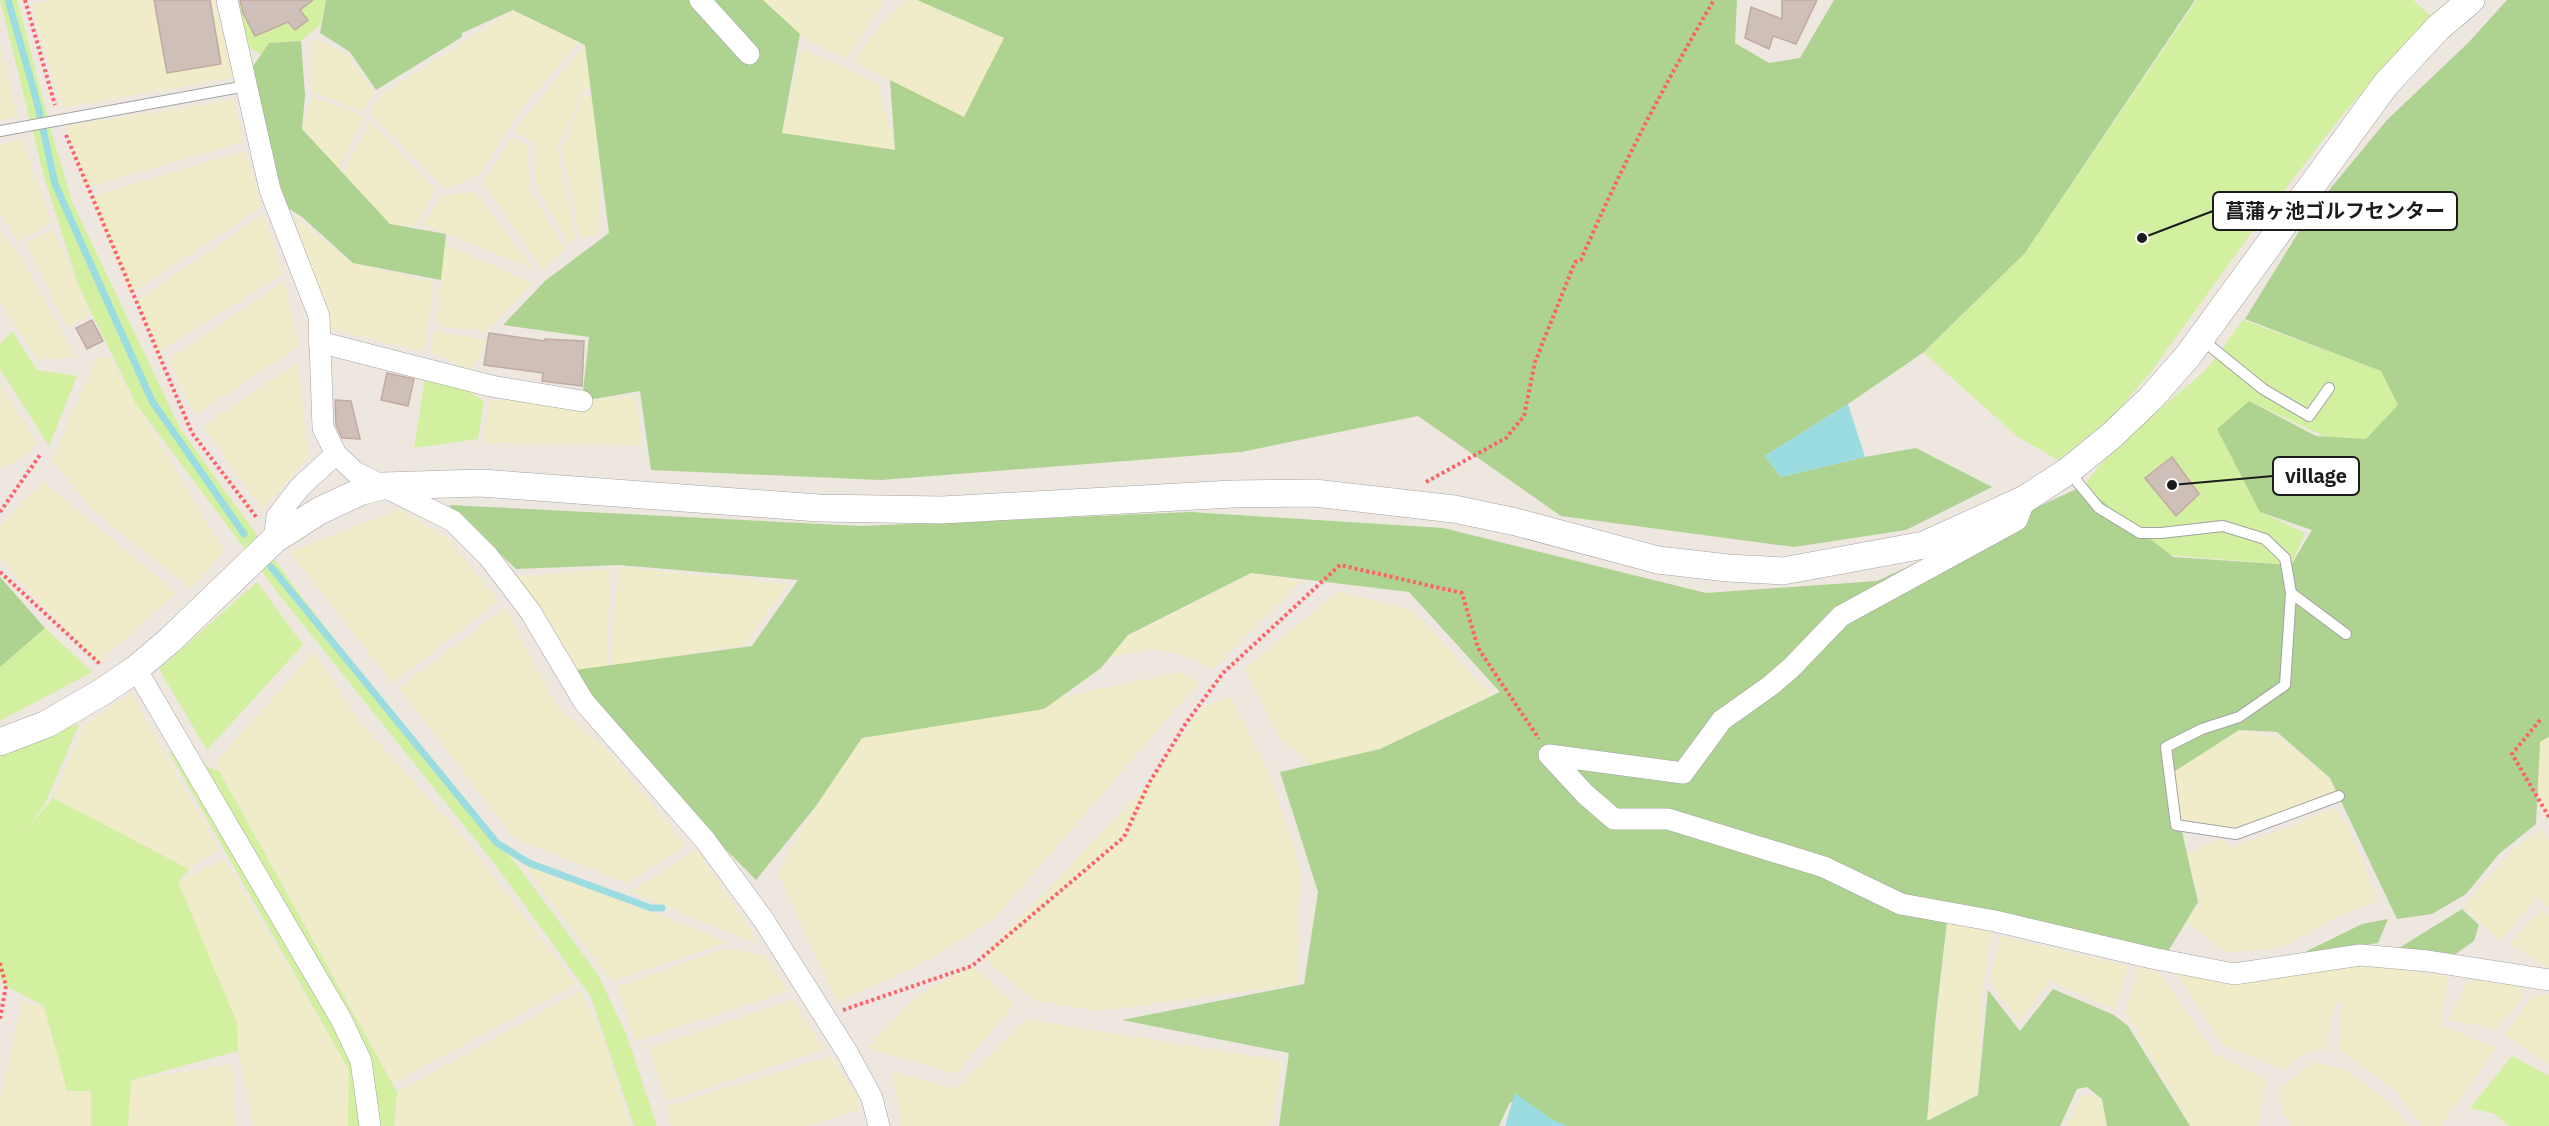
<svg xmlns="http://www.w3.org/2000/svg" width="2549" height="1126" viewBox="0 0 2549 1126" font-family="'IBM Plex Sans','Noto Sans JP',sans-serif">
<style>
.farmland{fill:#f0ecc9}
.grass{fill:#d3efa0}
.forest{fill:#aed290}
.water{fill:#9bdce1}
.lines{fill:none;stroke-linecap:round;stroke-linejoin:round}
.stream{stroke:#9bdce1;stroke-width:7}
.building{fill:#cebfb9;stroke:#c1aaa1;stroke-width:1.5}
.service-casing{stroke:#a3a3a3;stroke-width:12}
.minor-casing{stroke:#a3a3a3;stroke-width:22}
.tertiary-casing{stroke:#a3a3a3;stroke-width:28}
.path{stroke:#ff606a;stroke-width:4;stroke-dasharray:3 3;stroke-linecap:butt}
.service{stroke:#fff;stroke-width:10}
.minor{stroke:#fff;stroke-width:21}
.tertiary{stroke:#fff;stroke-width:27}
.leader{fill:none;stroke:#1c1c1c;stroke-width:2}
.callout-dot{fill:#1c1c1c;stroke:#fff;stroke-width:2}
.callout{fill:#fff;stroke:#1c1c1c;stroke-width:2}
.callout-label{font-size:20px;text-anchor:middle;font-weight:bold;fill:#1c1c1c}
</style>
<rect width="100%" height="100%" fill="#eee7e0"/>
<path class="farmland" d="M53,0H213L236,77L62,108L31,4Z
M761,0H880L883,4L847,59L805,39Z
M905,0H917L1004,38L964,118L854,62L871,36Z
M513,10L580,41L524,106L479,175L445,189L370,113L381,95Z
M311,37L348,56L374,93L363,112L312,92Z
M0,41L17,117L0,120Z
M585,45L599,96L585,87L557,149L576,239L568,243L535,184V142L513,132Z
M802,48L878,84L896,150L782,133Z
M585,94L599,103V235L580,238L562,149Z
M312,97L365,116L338,170L302,129Z
M234,100L243,142L85,188L66,126Z
M370,121L435,189L416,226L390,224L343,174Z
M511,138L528,145L529,187L565,249L543,271L483,183Z
M22,139L51,223L18,241L0,213V144Z
M246,151L262,207L130,294L91,196Z
M474,191L534,269L422,224L443,196Z
M263,214L283,274L160,351L135,302Z
M293,216L353,263L434,282L424,352L329,329Z
M0,230L18,253L76,357L38,360L0,302Z
M53,230L90,314L67,328L26,243Z
M444,244L532,283L487,331L437,326Z
M284,281L299,346L195,415L168,360Z
M435,331L486,340L472,370L430,352Z
M97,357H108L224,551L191,589L96,513L52,461Z
M298,362L308,458L262,510L203,426Z
M0,384L38,444L23,457L0,469Z
M635,395L642,445L483,443L490,400L582,401Z
M43,481L176,593L98,663L16,578L0,556V526Z
M400,509L448,539L499,601L392,683L290,552Z
M618,567L788,584L744,645L611,666Z
M610,569L607,666L575,670L513,577Z
M1252,573L1301,581L1213,669L1185,656L1156,649L1109,657L1125,637Z
M1338,591L1414,611L1491,695L1324,776L1279,737L1245,668Z
M505,608L556,705L611,754L686,846L627,883L514,838L399,688Z
M314,652L358,720L463,837L576,984L393,1083L215,763Z
M1181,672L1199,682L993,920L921,964L837,1003L778,873L807,820L862,738Z
M131,693L219,849L189,869L53,798L84,725Z
M1231,697L1270,776L1299,864L1298,984L1102,1011L1034,1001L983,957L1149,783L1203,706Z
M2239,730L2278,737L2330,778L2339,796L2244,830L2180,822L2169,775Z
M2549,737V821L2537,802L2540,742Z
M2335,808L2346,822L2378,901L2338,917L2282,947L2226,953L2186,921L2201,903L2187,854L2220,839L2232,847L2263,837Z
M2542,829L2549,841V907L2536,898L2500,941L2463,906L2517,846Z
M696,850L761,946L631,892Z
M224,859L351,1073L348,1126H254L238,1051L178,882Z
M524,866L611,896L727,942L612,981Z
M2541,910L2549,916V968L2509,944Z
M1947,920L1994,929L1982,989L1978,1095L1927,1121Z
M2000,936L2128,966L2115,1010L2050,981L2019,1022L1990,982Z
M725,948L765,955L788,991L636,1041L617,987Z
M2363,965L2448,976L2441,1025L2496,1048L2441,1126H2423L2396,1091L2339,1050L2343,1002L2334,1004L2326,1049L2307,1052L2283,1070L2223,1045L2175,972L2223,982L2337,970Z
M972,966L1015,1003L956,1074L867,1048L916,996Z
M2139,966L2160,974L2214,1054L2267,1080L2257,1126H2191L2125,1011Z
M2468,980L2518,983L2524,995L2497,1029L2449,1020Z
M580,991L604,1041L630,1126H396L397,1092Z
M2549,995V1064L2504,1035L2533,996Z
M792,1000L824,1049L666,1101L648,1048Z
M22,1002L44,1006L67,1091H91V1126H0V1101Z
M1026,1019L1282,1061L1272,1126H900L902,1118L891,1071L956,1089Z
M830,1056L858,1097L859,1110L809,1126H671L666,1107Z
M2313,1062L2344,1069L2388,1102L2408,1126H2292L2282,1112L2279,1088Z
M232,1064L236,1126H128L131,1080Z
M2083,1094L2102,1099L2107,1126H2066Z"/>
<path class="grass" d="M0,0H17L52,134L72,202L181,430L298,592L435,767L520,869L597,973L626,1033L657,1126H634L591,997L494,863L281,597L136,404L78,285L43,173Z
M237,0H326L320,25L301,41L269,43L261,54L245,46Z
M2197,0H2413L2431,16L2348,108L2258,224L2150,373L2113,416L2058,460L2018,437L1924,353L2025,253Z
M2243,320L2382,371L2398,405L2367,439L2326,437L2249,401L2260,512L2305,533L2291,565L2169,555L2131,528L2084,486C2114,441 2160,411 2200,375C2216,360 2229,338 2243,320Z
M12,331L37,370L77,376L49,446L0,369V344Z
M426,372L454,382L484,401L478,439L414,448Z
M257,582L303,645L207,750L159,669Z
M45,628L92,672L0,721V667Z
M79,724L45,804L26,830L53,798L189,869L178,882L237,1023L238,1051L131,1080L128,1126H91V1091H67L44,1006L6,986L0,977V751Z
M169,752L219,771L397,1092L394,1126H348L349,1070Z
M2512,1056L2549,1076V1126H2509L2495,1114L2470,1108Z"/>
<path class="forest" d="M326,0H763L800,34L782,133L895,150L890,80L964,117L1004,38L917,0H1737L1735,43L1769,63L1800,58L1834,0H2195L2025,253L1924,352L1848,404L1765,456L1781,477L1865,457L1916,448L1992,487L1906,530L1794,547L1561,516L1418,416L1241,452L881,480L651,470L640,391L582,401L589,337L503,325L545,281L609,233L585,45L513,10L462,33V37L376,90L350,52L320,33Z
M2507,0H2549V737L2540,742L2536,824L2499,854L2466,894L2432,914L2397,919L2330,778L2277,732L2239,730L2169,775L2198,902L2158,968L1948,913L1935,1024L1927,1121L1978,1095L1988,990L2020,1031L2053,989L2114,1015L2128,1026L2190,1126H2107L2102,1099L2087,1087L2077,1089L2060,1126H1567L1510,1102L1499,1126H1279L1289,1053L1122,1020L1304,984L1318,892L1280,772L1380,749L1500,692L1409,592L1251,573L1128,635L1101,668L1044,709L862,738L816,806L756,880L622,745L575,670L752,646L798,580L619,565L516,569L449,505L861,526L1191,512L1443,528L1706,593L1877,581L2083,486L2173,557L2291,565L2312,530L2260,512L2217,429L2249,401L2316,436L2366,439L2398,405L2381,371L2245,319L2311,212L2387,120L2469,42Z
M301,41L305,95L302,129L390,224L446,234L441,280L353,263L302,217L288,208L262,130L251,69L269,43Z
M0,577L45,628L0,667Z
M2462,909L2479,925L2474,941L2454,955L2399,948Z
M2388,919L2378,943L2299,955L2362,924Z"/>
<path class="water" d="M1848,404L1865,457L1781,477L1765,456Z
M1515,1093L1551,1119L1568,1126H1505Z"/>
<g class="lines">
<path class="stream" d="M8,0L37,102L55,184L108,303L152,401L244,534
M271,567L497,843L529,863L651,908H662"/>
</g>
<path class="building" d="M154,0H210L221,64L167,73Z
M240,0H313L300,10L308,20L295,30L288,22L255,36L243,13Z
M1782,0H1817L1796,44L1773,36L1769,49L1745,38L1751,7L1782,19Z
M92,320L103,341L87,349L76,328Z
M489,333L545,341V339L584,341L582,386L542,381L543,373L484,365Z
M387,373L414,379L408,406L381,400Z
M335,400L351,401L360,439L342,438L336,425Z
M2172,457L2199,494L2176,516L2145,478Z"/>
<g class="lines">
<defs>
<path id="service" d="M0,131L246,86
M2200,338L2263,389L2309,416L2329,388
M2069,472L2099,508L2140,533H2161L2223,526L2265,539L2285,558L2291,593L2285,685L2239,717L2202,729L2166,747L2176,825L2236,834L2339,796
M2291,593L2346,634"/>
<path id="minor" d="M227,0L270,190L319,316L323,428L336,454L355,472L453,521L488,556L530,611L584,702L705,840L763,919L847,1052L872,1098L879,1126
M700,0L749,54
M319,342L491,386L582,401
M274,540L277,517L300,487L336,454
M136,669L341,1019L361,1061L370,1126
M1549,755L1585,794L1614,819H1668L1824,867L1901,904L1995,921L2152,958L2234,974L2360,955L2428,961L2549,980
M1549,755L1683,773L1722,720L1770,686L1791,668L1841,616L2017,520L2025,499"/>
<path id="tertiary" d="M0,742L47,724L102,692L136,669L170,640L274,540L319,511L362,491L383,486L481,483L819,508L942,510L1232,494L1314,493L1454,509L1516,522L1658,560L1728,568L1783,571L1924,545L2025,499L2068,471L2110,437L2151,398L2187,357L2386,84L2438,28L2471,0"/>
</defs>
<use href="#service" class="service-casing"/>
<use href="#minor" class="minor-casing"/>
<use href="#tertiary" class="tertiary-casing"/>
<path class="path" d="M25,0L55,105
M66,135L192,433L257,518
M1426,482L1506,438L1524,416L1535,362L1575,262L1581,260C1619,171 1665,83 1714,0
M0,512L40,455
M0,572L100,664
M2540,720L2512,754L2549,817
M0,963L6,986L0,1019
M843,1010L972,966L1124,837L1149,783L1186,723L1223,673L1340,565L1462,593L1478,648L1539,739"/>
<use href="#service" class="service"/>
<use href="#minor" class="minor"/>
<use href="#tertiary" class="tertiary"/>
</g>
<path class="leader" d="M2142 238L2213 211M2172 485L2273 476"/>
<g class="callout-dot">
<circle cx="2142" cy="238" r="6"/>
<circle cx="2172" cy="485" r="6"/>
</g>
<g class="callout">
<rect x="2213" y="192" width="244" height="38" rx="6"/>
<rect x="2273" y="457" width="86" height="38" rx="6"/>
</g>
<g class="callout-label">
<text x="2335" y="218">菖蒲ヶ池ゴルフセンター</text>
<text x="2316" y="483">village</text>
</g>
</svg>
